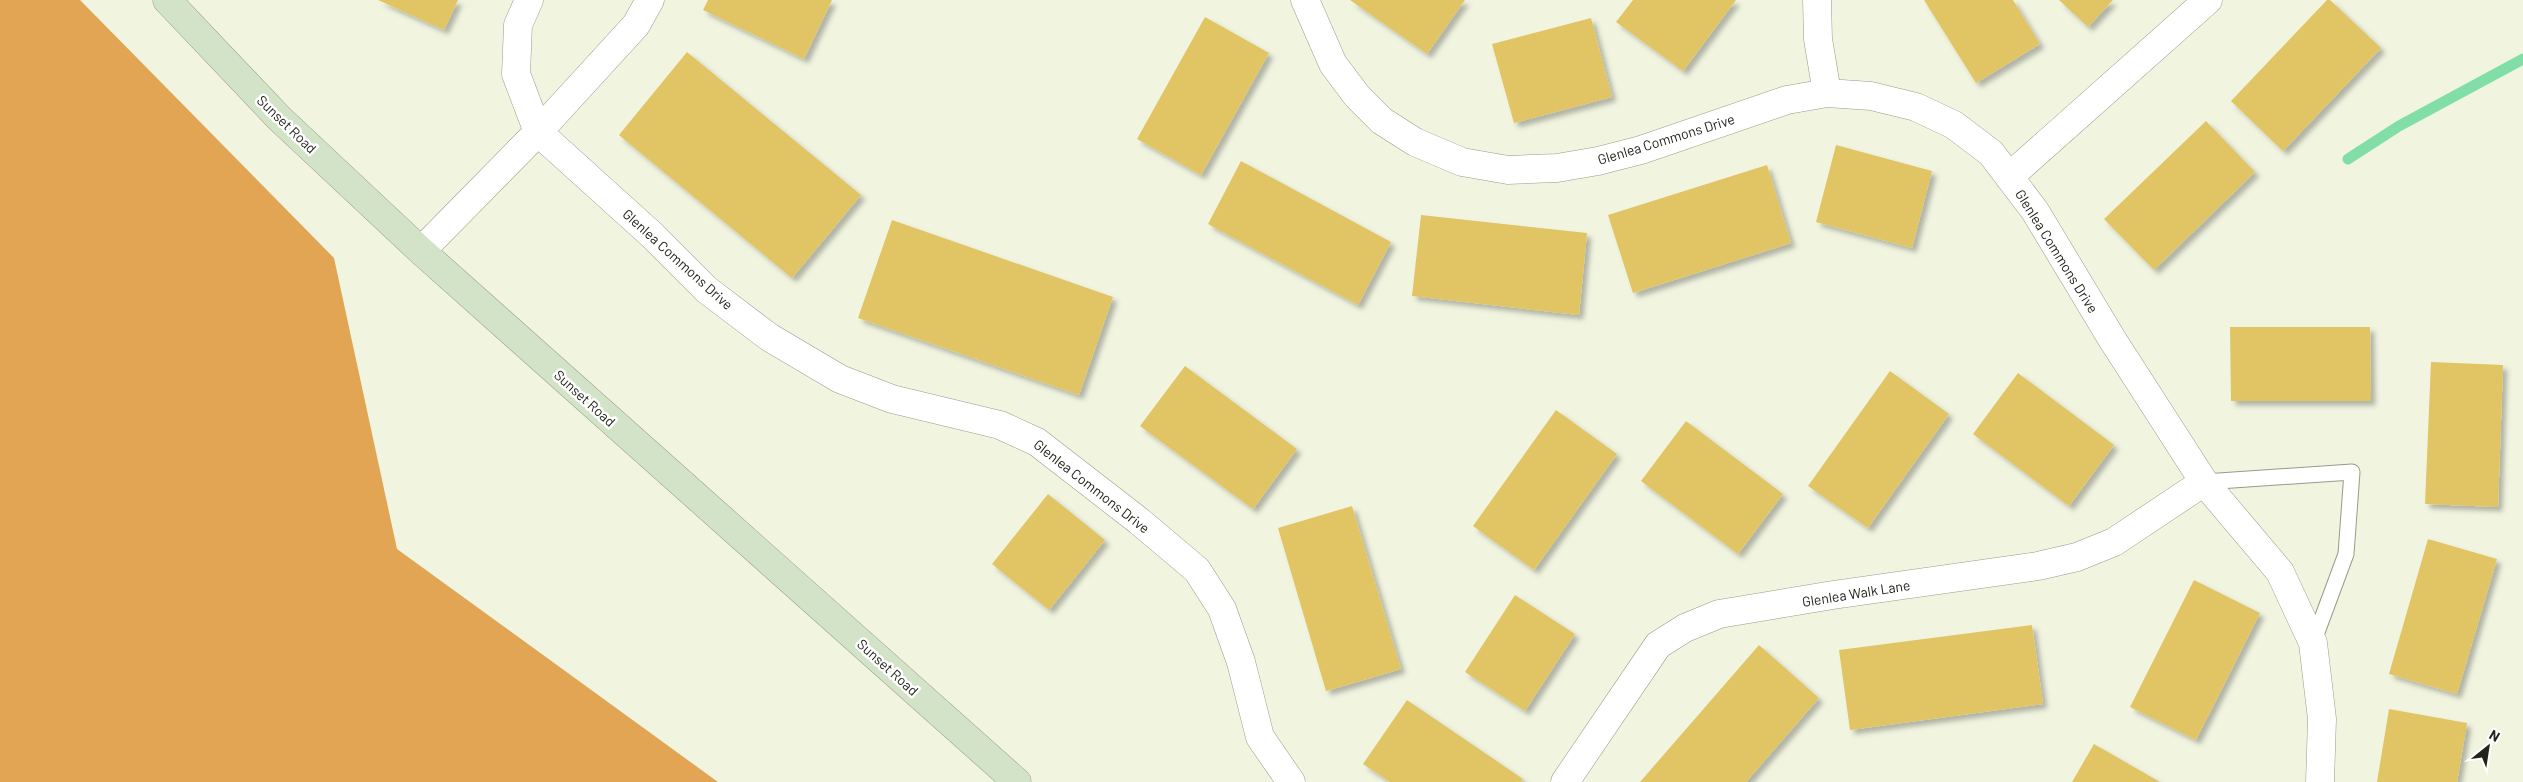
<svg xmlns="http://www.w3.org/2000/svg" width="2523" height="782" viewBox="0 0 2523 782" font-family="Barlow,sans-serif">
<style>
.forest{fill:#e1a554}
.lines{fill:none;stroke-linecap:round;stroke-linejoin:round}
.stream{stroke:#80dea6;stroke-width:11}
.building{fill:#e1c565;filter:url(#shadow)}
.lane-casing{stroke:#989b88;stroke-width:17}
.street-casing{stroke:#989b88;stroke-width:29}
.secondary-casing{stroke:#989b88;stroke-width:29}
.lane{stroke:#fff;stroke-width:15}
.street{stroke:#fff;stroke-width:28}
.secondary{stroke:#d2e3c7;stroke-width:28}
.labels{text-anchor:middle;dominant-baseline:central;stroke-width:5;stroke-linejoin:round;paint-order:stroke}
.street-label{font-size:14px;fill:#22231c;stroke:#fff}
</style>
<defs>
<filter id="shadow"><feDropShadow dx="4.5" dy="4.5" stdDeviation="2.5" flood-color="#0004"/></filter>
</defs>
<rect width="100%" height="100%" fill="#f1f5e0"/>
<path class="forest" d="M0,0H80L334,258L397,549L718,782H0Z"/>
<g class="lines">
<path class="stream" d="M2348,159L2399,126L2523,59"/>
</g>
<path class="building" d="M378,0H458L444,30Z
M708,0H832L804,59L703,10Z
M1350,0H1465L1427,54Z
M1633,0H1736L1683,71L1616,22Z
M1924,0H2013L2040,44L1976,83Z
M2059,0H2113L2088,27Z
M2327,0H2330L2381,48L2283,151L2231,101Z
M1205,17L1269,53L1201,175L1137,139Z
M1591,18L1612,97L1514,123L1492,44Z
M687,52L861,195L792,278L619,135Z
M2206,121L2255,172L2154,270L2104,219Z
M1836,145L1932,171L1912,248L1816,222Z
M1241,161L1391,242L1358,305L1208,224Z
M1767,165L1791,243L1633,293L1608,215Z
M1421,215L1587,233L1579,315L1412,296Z
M892,220L1113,297L1079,395L858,318Z
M2230,327H2370L2371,401H2231Z
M2431,362L2503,365L2498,507L2425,504Z
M1185,366L1297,449L1253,509L1140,426Z
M1890,371L1949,414L1868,528L1808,486Z
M2018,373L2114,445L2069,506L1973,434Z
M1556,410L1617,454L1534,570L1473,526Z
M1686,421L1783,494L1738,554L1641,481Z
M1048,494L1105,540L1049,610L992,564Z
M1352,506L1401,669L1326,691L1278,528Z
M2428,539L2497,559L2457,694L2389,674Z
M2194,580L2260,613L2196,740L2130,707Z
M1515,595L1575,634L1525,711L1465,672Z
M2032,625L2043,704L1850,730L1839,650Z
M1759,645L1819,698L1746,782H1640Z
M1407,700L1523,779L1521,782H1390L1363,764Z
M2389,709L2467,723L2457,782H2377Z
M2094,744L2160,782H2072Z"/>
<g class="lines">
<defs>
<path id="lane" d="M2204,482L2352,472L2346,554L2313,643"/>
<path id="street" d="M529,0L518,25L516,74L538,132L652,235L707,290L769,337L840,379L892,399L1000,425L1037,442L1139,521L1197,570L1222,609L1241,662L1260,737L1291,782
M1305,0L1333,64L1357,96L1382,121L1415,142L1462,162L1508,170L1557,168L1598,161L1641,150L1787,100L1827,93L1871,96L1916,107L1954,125L1991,153L2035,211L2112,339L2204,482L2280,572L2313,643L2322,719L2320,782
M1817,0L1818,39L1827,93
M2009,177L2208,0
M421,251L538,132L636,25L650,0
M1565,782L1658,645L1685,628L1719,614L1833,595L2038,566L2077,557L2114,542L2204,482"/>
<path id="secondary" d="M167,0L279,118L421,251L1017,782"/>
</defs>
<use href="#lane" class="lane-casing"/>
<use href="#street" class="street-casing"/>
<use href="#secondary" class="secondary-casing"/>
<use href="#lane" class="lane"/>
<use href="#street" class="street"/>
<use href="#secondary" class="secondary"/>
</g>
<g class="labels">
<g class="street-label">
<text transform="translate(287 124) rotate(44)">Sunset Road</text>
<text transform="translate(1666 139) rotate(-17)">Glenlea Commons Drive</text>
<text transform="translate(2057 251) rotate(58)">Glenlea Commons Drive</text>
<text transform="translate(678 259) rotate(42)">Glenlea Commons Drive</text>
<text transform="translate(585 398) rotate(42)">Sunset Road</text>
<text transform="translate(1092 486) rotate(38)">Glenlea Commons Drive</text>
<text transform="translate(1856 593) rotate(-9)">Glenlea Walk Lane</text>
<text transform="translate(888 667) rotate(42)">Sunset Road</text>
</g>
</g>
<g transform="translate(2488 747) rotate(30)" stroke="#ffffff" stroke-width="4" paint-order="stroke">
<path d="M0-4L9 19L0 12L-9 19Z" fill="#22231c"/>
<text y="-8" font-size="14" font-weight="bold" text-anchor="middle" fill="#22231c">N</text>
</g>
</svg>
